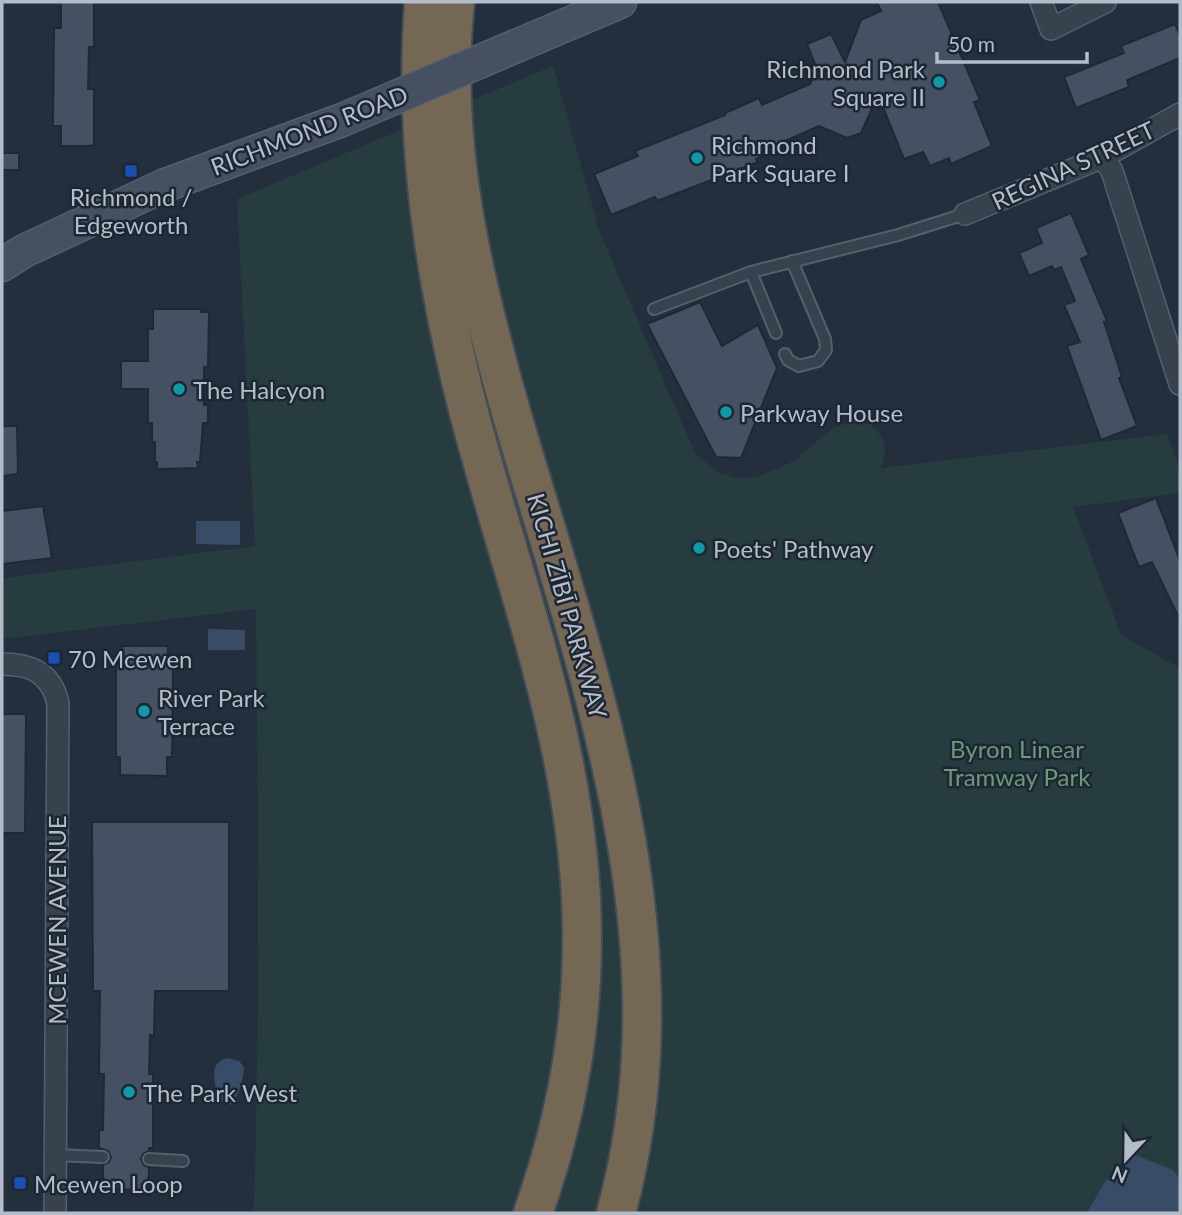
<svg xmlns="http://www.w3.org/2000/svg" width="1182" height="1215" viewBox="0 0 1182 1215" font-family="Lato,sans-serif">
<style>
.green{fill:#263c3f}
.water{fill:#394c67}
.building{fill:#455162;stroke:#1f2835;stroke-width:2}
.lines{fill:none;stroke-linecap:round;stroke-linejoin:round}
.lane-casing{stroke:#565f6c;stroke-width:14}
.street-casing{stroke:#565f6c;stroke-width:24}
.secondary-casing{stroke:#565f6c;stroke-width:35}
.highway-casing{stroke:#434c59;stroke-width:42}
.lane{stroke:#38414e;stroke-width:10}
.street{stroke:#38414e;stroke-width:21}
.secondary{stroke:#465061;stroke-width:32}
.highway{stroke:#746855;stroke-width:38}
.secondary-bridge-casing{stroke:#565f6c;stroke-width:35;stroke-linecap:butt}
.secondary-bridge{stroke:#465061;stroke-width:32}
.culture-dot{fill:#0f9aa8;stroke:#1d2633;stroke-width:2.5}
.transit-dot{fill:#1a4fb4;stroke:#1d2633;stroke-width:2.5}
.labels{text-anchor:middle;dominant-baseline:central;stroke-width:5;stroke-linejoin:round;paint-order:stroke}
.poi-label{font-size:24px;fill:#b4bcc9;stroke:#1d2633;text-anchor:start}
.street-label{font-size:24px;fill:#b4bcc9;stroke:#1d2633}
.park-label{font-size:24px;fill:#6b9a76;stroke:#1d2633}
</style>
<rect width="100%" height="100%" fill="#242f3e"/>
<path class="green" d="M553,66L600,233L695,453L719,473L736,478L757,477L794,461L832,428L851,422L870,424C887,441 888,445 881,468L1167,434L1180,470V493L1073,507L1121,635L1180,668V1179L1173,1170L1104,1183L1087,1213H246L254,1210C260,1009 258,809 256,609L2,639V578L255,546L237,199Z"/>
<path class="water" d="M196,521H240V545L196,544Z
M208,629L245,630V650H208Z
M227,1058L239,1061L244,1067C243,1079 240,1096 230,1105L226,1104L217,1097C216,1081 207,1064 227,1058Z
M1133,1154L1173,1170L1180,1179V1213H1087L1104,1183Z"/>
<path class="building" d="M61,2H94V47H89L88,89H94V145L88,146H61V126H53L54,28H61Z
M877,2H938L980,100L974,102L992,146L951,164L949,158L930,166L923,152L904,159L878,95L861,133L847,138L819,126L778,144L781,149L756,159L758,162L657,201L655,197L611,215L594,174L638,156L635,151L725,115V113L741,106L759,98L762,105L810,84L817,69L807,44L831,34L845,62L861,20L881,11Z
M1175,24L1180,36V58L1127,80L1129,87L1076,108L1064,77L1124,53L1121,46Z
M2,153H19V170H2Z
M1071,213L1089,255L1081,259L1107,321L1104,322L1122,377L1119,378L1137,426L1101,440L1067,346L1080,342L1064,305L1075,301L1061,267L1054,270L1052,266L1029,276L1019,253L1042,243L1036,228Z
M700,302L722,346L758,325L777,368L741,458L716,457L647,324Z
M153,309H201V312H209L208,367H204V405H208V423H203L200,462H197L198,468L157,469V462H155V442L152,443V423H148V389H121V361H148V329H153Z
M2,426H17L18,474L2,476Z
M1156,498L1180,561V620L1152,562L1139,567L1118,513Z
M43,506L52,558L2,564V511Z
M122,646H168V665H173L172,757H167V776L120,775V757H116V664H122Z
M2,714H26L25,833H2Z
M92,822H229V991H155L154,1036L150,1035L149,1074H153V1148H149V1151L143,1154L141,1159L144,1165L149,1167L148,1190L103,1189V1165L109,1162L111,1157L108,1151L99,1148V1130H103L104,1074H99L100,991H93Z"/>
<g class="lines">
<defs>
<path id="lane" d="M751,272L776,333
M654,309L751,272L898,235L965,214
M785,354L788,360L799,366L818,361L826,350L825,339L792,261
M55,1155L103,1157
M149,1159L183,1161"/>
<path id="street" d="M1041,2L1051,29L1105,2
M1103,157L1112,171L1180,384
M965,214L1103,157L1180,114
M2,664C31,664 51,673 58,703L55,1213"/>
<path id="secondary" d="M535,38L620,2
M2,265L24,251L163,186L342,120"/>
<path id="highway" d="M424,2C414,132 432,263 463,389C508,572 581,742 582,933C583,1029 565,1123 533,1213
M455,2C439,149 477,296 518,436C593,689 689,947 616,1213"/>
</defs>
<use href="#lane" class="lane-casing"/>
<use href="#street" class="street-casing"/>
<use href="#secondary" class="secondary-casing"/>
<use href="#highway" class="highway-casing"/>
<use href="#lane" class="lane"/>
<use href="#street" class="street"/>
<use href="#secondary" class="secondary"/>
<use href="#highway" class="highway"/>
<defs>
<path id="secondary-bridge" d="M342,120L535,38"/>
</defs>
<use href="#secondary-bridge" class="secondary-bridge-casing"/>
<use href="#secondary-bridge" class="secondary-bridge"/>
</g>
<g class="culture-dot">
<circle cx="939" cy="82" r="7"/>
<circle cx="697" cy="158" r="7"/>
<circle cx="179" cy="389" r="7"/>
<circle cx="726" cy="412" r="7"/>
<circle cx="699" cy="548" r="7"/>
<circle cx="144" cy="711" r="7"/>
<circle cx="129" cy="1092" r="7"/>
</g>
<g class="transit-dot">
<rect x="124" y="164" width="14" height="14" rx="3.5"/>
<rect x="47" y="651" width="14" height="14" rx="3.5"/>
<rect x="13" y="1176" width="14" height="14" rx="3.5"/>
</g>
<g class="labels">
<g class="poi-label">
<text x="925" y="68" text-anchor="end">Richmond Park<tspan x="925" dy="28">Square II</tspan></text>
<text x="711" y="144">Richmond<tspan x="711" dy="28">Park Square I</tspan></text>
<text x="131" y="196" text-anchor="middle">Richmond /<tspan x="131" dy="28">Edgeworth</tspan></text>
<text x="193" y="389">The Halcyon</text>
<text x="740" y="412">Parkway House</text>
<text x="713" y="548">Poets' Pathway</text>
<text x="68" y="658">70 Mcewen</text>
<text x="158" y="697">River Park<tspan x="158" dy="28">Terrace</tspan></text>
<text x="143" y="1092">The Park West</text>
<text x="34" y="1183">Mcewen Loop</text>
</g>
<g class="street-label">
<text transform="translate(309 130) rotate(-21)">RICHMOND ROAD</text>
<text transform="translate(1073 165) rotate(-25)">REGINA STREET</text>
<text transform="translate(568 606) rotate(74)">KICHI ZĪBĪ PARKWAY</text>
<text transform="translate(56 920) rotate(-90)">MCEWEN AVENUE</text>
</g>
<g class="park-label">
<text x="1017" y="748">Byron Linear<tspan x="1017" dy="28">Tramway Park</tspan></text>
</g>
</g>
<rect width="1182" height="1215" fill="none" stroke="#b4bcc9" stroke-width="7"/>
<g transform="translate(1126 1159) rotate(202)" stroke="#1d2633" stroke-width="5" paint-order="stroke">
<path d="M0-5L12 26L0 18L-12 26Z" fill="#b4bcc9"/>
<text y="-10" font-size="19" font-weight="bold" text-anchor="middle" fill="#b4bcc9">N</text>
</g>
<path d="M937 52v10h150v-10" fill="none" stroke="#b4bcc9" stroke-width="3.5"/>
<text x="948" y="52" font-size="21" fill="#b4bcc9" stroke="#1d2633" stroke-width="5" paint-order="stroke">50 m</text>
</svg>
